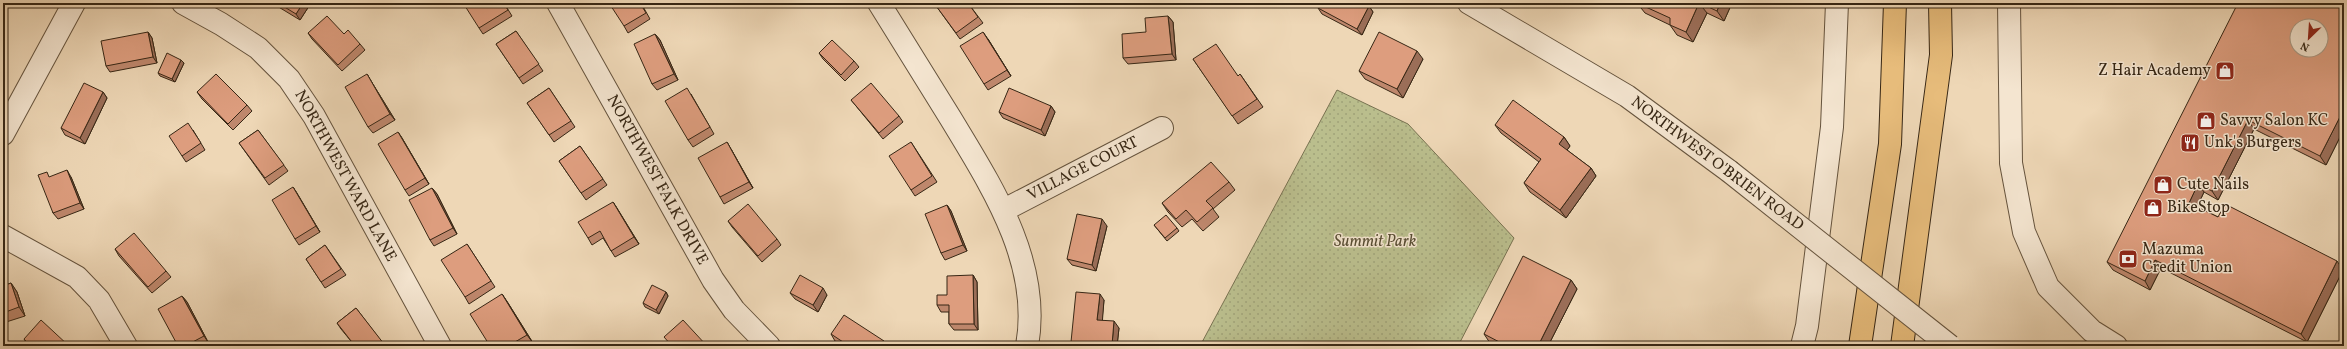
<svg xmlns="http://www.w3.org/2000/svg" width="2347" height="349" viewBox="0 0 2347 349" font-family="Vollkorn,serif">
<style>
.park{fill:url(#park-dots);stroke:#787251}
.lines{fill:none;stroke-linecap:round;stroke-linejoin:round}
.minor-casing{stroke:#65533d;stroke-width:24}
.highway-casing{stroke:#372715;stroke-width:24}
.minor{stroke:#f4e5d0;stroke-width:22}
.highway{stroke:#e7bc7b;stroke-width:22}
.minor-bridge-casing{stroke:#65533d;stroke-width:24;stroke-linecap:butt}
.minor-bridge{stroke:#f4e5d0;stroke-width:22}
.wall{fill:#be876c;stroke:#372715}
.shaded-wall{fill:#9b6e58;stroke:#372715}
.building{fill:#dd9d7e;stroke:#372715;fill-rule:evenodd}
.labels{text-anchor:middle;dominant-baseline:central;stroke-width:3;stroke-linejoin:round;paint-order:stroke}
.poi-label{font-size:16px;fill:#372715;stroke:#f4e5d0;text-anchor:start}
.street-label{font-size:16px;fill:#372715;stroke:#f4e5d0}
.park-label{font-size:16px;font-style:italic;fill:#584d33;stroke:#f4e5d0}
</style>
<defs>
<pattern id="park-dots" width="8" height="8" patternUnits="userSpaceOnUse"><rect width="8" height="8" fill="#babe8d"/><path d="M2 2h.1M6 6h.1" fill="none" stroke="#a0a379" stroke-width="1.8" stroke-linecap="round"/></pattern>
</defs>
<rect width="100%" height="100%" fill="#eed7b6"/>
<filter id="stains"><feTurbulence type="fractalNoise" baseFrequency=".005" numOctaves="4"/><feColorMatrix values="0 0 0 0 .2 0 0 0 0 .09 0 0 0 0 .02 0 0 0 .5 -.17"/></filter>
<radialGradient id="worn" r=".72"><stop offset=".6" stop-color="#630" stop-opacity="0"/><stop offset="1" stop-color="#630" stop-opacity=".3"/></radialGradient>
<path class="park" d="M1337,90L1408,124L1514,238L1458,346H1200Z"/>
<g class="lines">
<defs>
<path id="minor" d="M183,3L221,24L258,48L289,79L314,116L440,346
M558,3L713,280L734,310L769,346
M879,3C903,42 927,80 951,119C992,187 1042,263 1027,346
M1469,3L1627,96L1729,171
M2009,3L2011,163L2024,232L2048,287L2092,331L2116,346
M3,134L74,3
M1004,210L1162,128
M3,236L77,277L99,300L126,346
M1802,346L1807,326L1832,127L1837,3"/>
<path id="highway" d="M1860,346L1890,144L1895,3
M1902,346L1941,55L1940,3"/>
</defs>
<use href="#minor" class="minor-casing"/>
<use href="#highway" class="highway-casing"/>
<use href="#minor" class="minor"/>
<use href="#highway" class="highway"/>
<defs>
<path id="minor-bridge" d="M1729,171L1950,346"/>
</defs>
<use href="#minor-bridge" class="minor-bridge-casing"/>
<use href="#minor-bridge" class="minor-bridge"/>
</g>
<path class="wall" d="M272,3H311L300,20Z
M504,3L512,16L483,34L479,28Z
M641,3L650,19L628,33L624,26Z
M934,3H968L983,23L960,39Z
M1637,3H1732L1724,21L1707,13L1693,42L1677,35L1670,25L1645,13Z
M2344,3V129L2326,165L2254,129L2218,200L2204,192L2197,207L2218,217L2343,270L2307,342L2161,268L2150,290L2113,270L2107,262Z
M1369,6L1373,12L1362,35L1322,14L1318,8Z
M1168,16L1173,22L1176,60L1128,64L1123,58L1146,32Z
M516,31L543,71L523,84L496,44Z
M148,32L152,38L157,63L110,72L106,66Z
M308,33L360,44L365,50L342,71L312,39Z
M655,34L660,40L678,80L657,90L652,84Z
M988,39L1011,76L988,90L984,84Z
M819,53L854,61L859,67L845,81L823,59Z
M1193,59L1238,76L1240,74L1263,107L1238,124Z
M1423,59L1403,98L1365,79L1359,71Z
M181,60L184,63L175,82L160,76L158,73Z
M367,74L371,81L395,120L373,133L368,127Z
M549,88L575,127L554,142L527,103Z
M103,92L107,98L85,144L65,135L61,128Z
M197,92L247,105L252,111L233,130L202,99Z
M691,94L714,134L693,147L688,140Z
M851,100L899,116L903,122L883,139L856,106Z
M1051,106L1055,112L1045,136L1003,118L999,112Z
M1495,125L1564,137L1570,146L1567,150L1591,168L1596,176L1566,218L1530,192L1524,183L1539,162L1501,133Z
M193,130L205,150L186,162L182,156Z
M258,130L288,171L269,185L239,143Z
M398,132L402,138L429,184L409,196L405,190Z
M911,142L937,182L915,196L911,190Z
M580,146L607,185L586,200L559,161Z
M731,149L753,188L724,204L720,197Z
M50,177H71L84,209L58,219L53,213Z
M1229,182L1235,190L1213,209L1219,217L1203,231L1192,219L1182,227L1168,212L1162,203Z
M293,187L320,232L299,245L295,239Z
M432,188L437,194L457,234L434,246L430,240Z
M613,202L639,244L615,257L603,238L592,245L588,238Z
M947,205L951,211L967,251L945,260L941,253Z
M728,221L777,239L781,245L762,262L732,227Z
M1154,225L1177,228L1179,231L1167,241Z
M1107,226L1096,271L1072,265L1067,259Z
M467,244L495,287L469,304L465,297Z
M325,245L346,275L325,288L306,259Z
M115,249L166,271L171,277L152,293L119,256Z
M973,275L977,282L978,330H954L949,324V312H941L937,305Z
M1571,280L1577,289L1548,346H1496L1490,343L1484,334Z
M11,283L17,292L25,316L3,323V286Z
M666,292L668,296L659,314L645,307L643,303Z
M790,293L827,295L818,312L795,299Z
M502,294L508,303L533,343L529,346H490Z
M182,296L187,302L208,342L202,346H178Z
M1104,300L1102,320L1119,328L1117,346H1074L1071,342Z
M356,308L385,346H355L341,329L337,323Z
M831,334L884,341L887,346H843L835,341Z
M24,339L69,346H28Z"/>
<path class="shaded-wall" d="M303,3H311L300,20L296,14Z
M1699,3L1707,13L1693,42L1686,32Z
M1720,3H1732L1724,21L1717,11Z
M1369,6L1373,12L1362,35L1357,29Z
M1168,16L1173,22L1176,60L1172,54Z
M148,32L152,38L157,63L153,57Z
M983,32L988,39L1011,76L1007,70Z
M655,34L660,40L678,80L674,74Z
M1417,51L1423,59L1403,98L1397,89Z
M181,60L184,63L175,82L172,79Z
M367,74L371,81L395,120L390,114Z
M103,92L107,98L85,144L80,138Z
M1051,106L1055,112L1045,136L1041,130Z
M2344,109V129L2326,165L2320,156Z
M2248,120L2254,129L2218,200L2212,191Z
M398,132L402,138L429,184L425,178Z
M1564,137L1570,146L1565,153L1559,144Z
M727,142L731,149L753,188L749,182Z
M1591,168L1596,176L1566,218L1560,210Z
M67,170L71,177L84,209L80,203Z
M2198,184L2204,192L2195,211L2189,203Z
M293,187L297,193L320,232L316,226Z
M432,188L437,194L457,234L453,228Z
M613,202L617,208L639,244L634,237Z
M947,205L951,211L967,251L963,245Z
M1102,219L1107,226L1096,271L1092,265Z
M2155,260L2161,268L2150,290L2145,281Z
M2337,261L2343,270L2307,342L2301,334Z
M973,275L977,282L978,330L974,324Z
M1571,280L1577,289L1548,346H1538Z
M11,283L17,292L25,316L19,307Z
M823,288L827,295L818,312L813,305Z
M666,292L668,296L659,314L656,310Z
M502,294L508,303L533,343L527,335Z
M1100,294L1104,300L1102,326L1097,320Z
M182,296L187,302L208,342L204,336Z
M1114,321L1119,328L1117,346H1112V345Z
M884,341L887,346H880Z"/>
<path class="building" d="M278,3H303L296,14Z
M470,3H503L508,10L479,28L465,6Z
M609,3H640L646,13L624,26Z
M934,3H968L978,17L956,33Z
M1321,3H1363L1369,6L1357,29L1318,8Z
M1637,3H1699L1686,32L1670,25V18Z
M1700,3H1720L1717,11Z
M2238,3H2344V109L2320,156L2248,120L2212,191L2198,184L2189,203L2218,217L2225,204L2337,261L2301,334L2155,260L2145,281L2107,262ZM2297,26H2321V50H2297Z
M327,16L344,34L348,30L360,44L338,65L308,33Z
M1168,16L1172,54L1123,58L1122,34L1146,32L1145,18Z
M516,31L539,64L519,78L496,44Z
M148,32L153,57L106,66L101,41Z
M983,32L1007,70L984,84L960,46Z
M1379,32L1417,51L1397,89L1359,71Z
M655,34L674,74L652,84L634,44Z
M832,40L854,61L841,75L819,53Z
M1216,44L1238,76L1240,74L1257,99L1232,116L1193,59Z
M167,53L181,60L172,79L158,73Z
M216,74L247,105L228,124L197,92Z
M367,74L390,114L368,127L345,87Z
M84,83L103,92L80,138L61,128Z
M871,83L899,116L879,133L851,100Z
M549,88L571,121L549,135L527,103Z
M687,88L710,127L688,140L665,101Z
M1009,88L1051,106L1041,130L999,112Z
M1513,100L1564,137L1559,144L1591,168L1560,210L1524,183L1541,159L1495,125Z
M188,123L201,143L182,156L169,136Z
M258,130L284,165L265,178L239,143Z
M398,132L425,178L405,190L378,144Z
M727,142L749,182L720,197L698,158Z
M911,142L932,176L911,190L889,156Z
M580,146L603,179L581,193L559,161Z
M1211,162L1229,182L1206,201L1213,208L1197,222L1186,210L1176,219L1162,203Z
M67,170L80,203L53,213L38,175L47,172L49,177Z
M293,187L316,226L295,239L272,200Z
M432,188L453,228L430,240L409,200Z
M613,202L634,237L611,251L600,231L588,238L578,222Z
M748,204L777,239L758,256L728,221Z
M947,205L963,245L941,253L925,214Z
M1077,214L1102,219L1092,265L1067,259Z
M1166,215L1177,228L1165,238L1154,225Z
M134,233L166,271L148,287L115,249Z
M467,244L491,281L465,297L441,260Z
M325,245L341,269L321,282L306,259Z
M1523,256L1571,280L1538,346H1507L1484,334Z
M800,275L823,288L813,305L790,293Z
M973,275L974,324H949V305H937V295H947V276Z
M11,283L19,307L3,313V286Z
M652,285L666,292L656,310L643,303Z
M1076,292L1100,294L1097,320L1114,321L1112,345L1071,342Z
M502,294L527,335L508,346H490L470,314Z
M182,296L204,336L185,346H178L158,309Z
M356,308L384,344L381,346H355L337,323Z
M844,315L884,341L880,346H849L831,334Z
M41,320L69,346H31L24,339Z
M683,320L707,346H672L664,337Z"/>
<defs>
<symbol id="shop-square" viewBox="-11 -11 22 22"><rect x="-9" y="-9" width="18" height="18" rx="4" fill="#8f2418" stroke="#f4e5d0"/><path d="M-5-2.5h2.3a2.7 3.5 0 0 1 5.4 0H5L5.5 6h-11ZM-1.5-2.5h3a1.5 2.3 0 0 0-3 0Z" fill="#fff"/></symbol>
<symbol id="restaurant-square" viewBox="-11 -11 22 22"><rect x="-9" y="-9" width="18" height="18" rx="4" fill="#8f2418" stroke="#f4e5d0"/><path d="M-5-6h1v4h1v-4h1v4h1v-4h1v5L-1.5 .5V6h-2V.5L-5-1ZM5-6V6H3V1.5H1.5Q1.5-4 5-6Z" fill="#fff"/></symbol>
<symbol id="bank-square" viewBox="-11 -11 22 22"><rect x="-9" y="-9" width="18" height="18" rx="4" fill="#8f2418" stroke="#f4e5d0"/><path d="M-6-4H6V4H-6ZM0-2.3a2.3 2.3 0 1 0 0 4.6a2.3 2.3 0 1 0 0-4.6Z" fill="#fff"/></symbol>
</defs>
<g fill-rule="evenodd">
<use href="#shop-square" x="2214" y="60" width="22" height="22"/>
<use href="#shop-square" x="2195" y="110" width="22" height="22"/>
<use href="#restaurant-square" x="2179" y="132" width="22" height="22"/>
<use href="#shop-square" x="2152" y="174" width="22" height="22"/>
<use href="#shop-square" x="2142" y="197" width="22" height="22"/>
<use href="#bank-square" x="2117" y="248" width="22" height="22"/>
</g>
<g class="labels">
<g class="poi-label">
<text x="2211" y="71" text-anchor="end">Z Hair Academy</text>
<text x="2220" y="121">Savvy Salon KC</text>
<text x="2204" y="143">Unk's Burgers</text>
<text x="2177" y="185">Cute Nails</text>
<text x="2167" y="208">BikeStop</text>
<text x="2142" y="250">Mazuma<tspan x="2142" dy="18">Credit Union</tspan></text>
</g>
<g class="street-label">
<text transform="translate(1717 164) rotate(37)">NORTHWEST O'BRIEN ROAD</text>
<text transform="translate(1083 169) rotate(-27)">VILLAGE COURT</text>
<text transform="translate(345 176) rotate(61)">NORTHWEST WARD LANE</text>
<text transform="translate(657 180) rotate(61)">NORTHWEST FALK DRIVE</text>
</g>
<g class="park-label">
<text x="1375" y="242">Summit Park</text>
</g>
</g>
<rect width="2347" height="349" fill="none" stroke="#eed7b6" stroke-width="16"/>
<rect x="4" y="4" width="2339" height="341" fill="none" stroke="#372715" stroke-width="2"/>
<rect x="8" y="8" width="2331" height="333" fill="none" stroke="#372715"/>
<g transform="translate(2309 38) rotate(205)"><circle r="19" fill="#f4e5d0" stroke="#a89985"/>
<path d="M0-3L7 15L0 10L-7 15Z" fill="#8f2418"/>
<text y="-6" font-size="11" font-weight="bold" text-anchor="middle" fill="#372715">N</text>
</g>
<rect width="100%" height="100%" filter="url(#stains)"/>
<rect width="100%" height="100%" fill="url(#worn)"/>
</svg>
